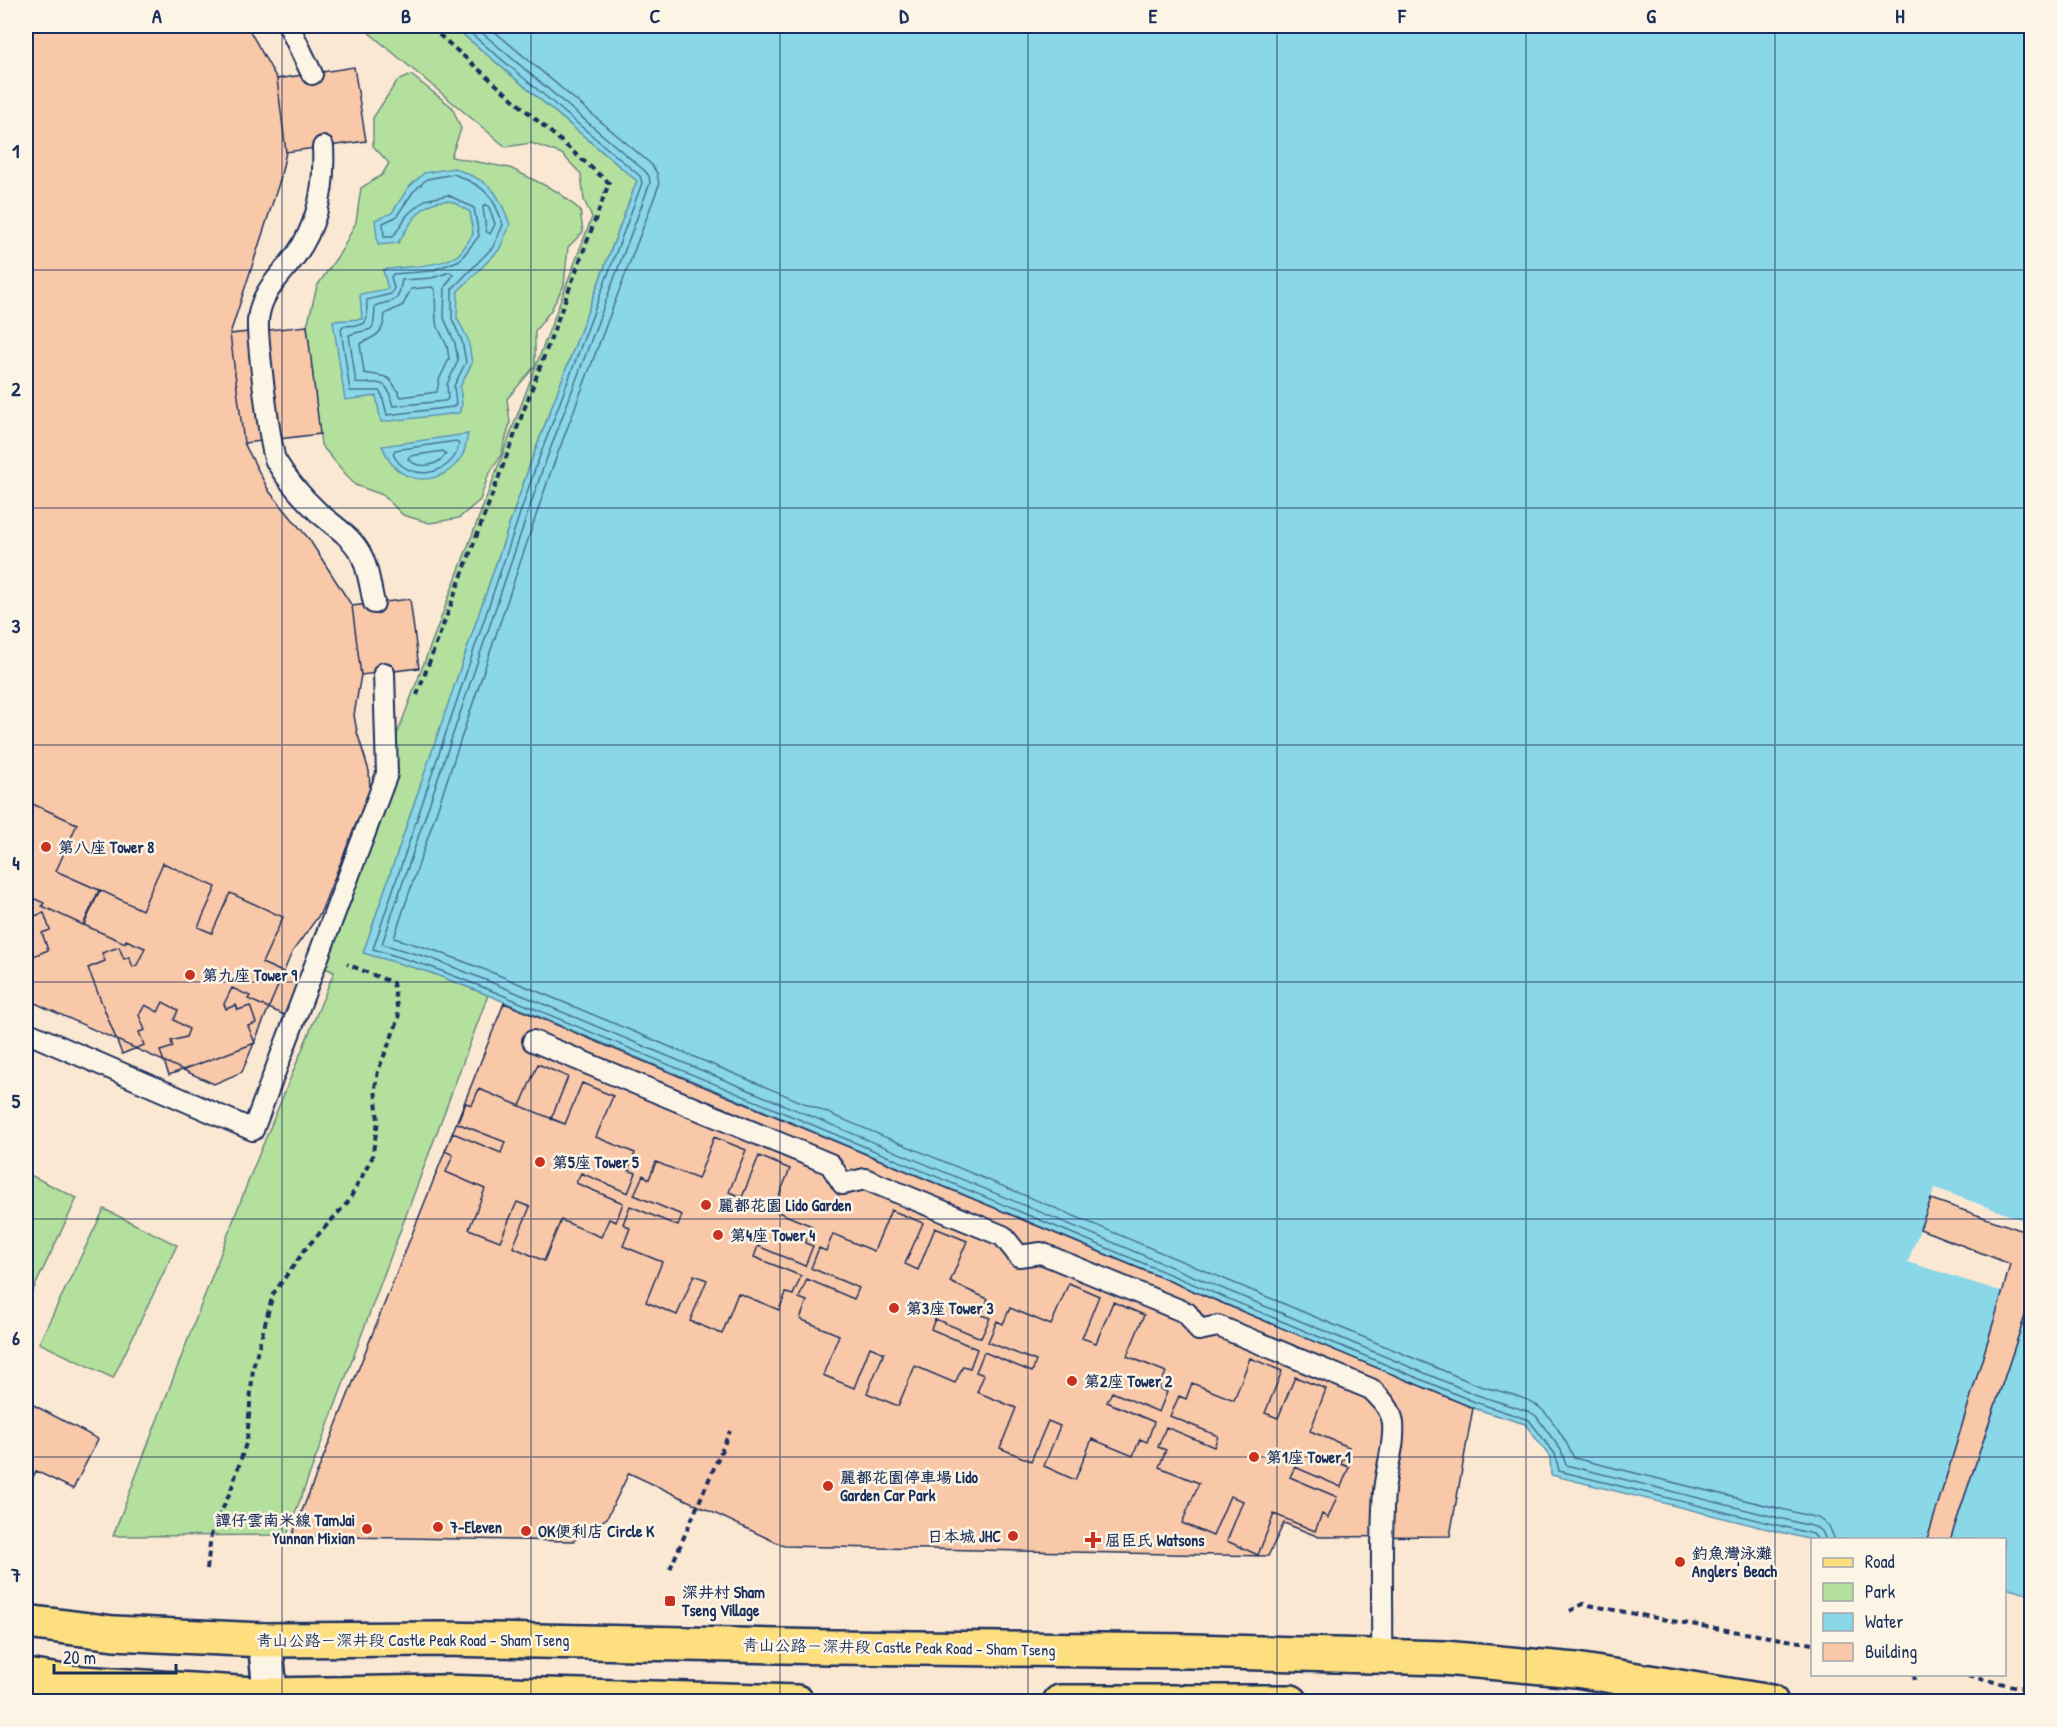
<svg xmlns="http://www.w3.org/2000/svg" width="2057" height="1727" viewBox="0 0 2057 1727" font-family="'Patrick Hand','LXGW WenKai TC',sans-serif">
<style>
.green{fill:#b4e09e;stroke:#68887e;stroke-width:1.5}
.water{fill:#8ad7e8;stroke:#5e94b1;stroke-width:1.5}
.pier{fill:#fbe8d3}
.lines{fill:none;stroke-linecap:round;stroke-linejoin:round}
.shore{stroke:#477295;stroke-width:1.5}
.building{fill:#f9c8a8;stroke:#1b2f5e;stroke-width:1.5}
.lane-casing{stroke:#1b2f5e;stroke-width:24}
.street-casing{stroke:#1b2f5e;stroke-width:38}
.primary-casing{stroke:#1b2f5e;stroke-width:38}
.path{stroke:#1b2f5e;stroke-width:4;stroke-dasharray:6 4.5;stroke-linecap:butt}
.lane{stroke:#fcf5e5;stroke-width:20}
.street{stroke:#fcf5e5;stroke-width:33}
.primary{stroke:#fedf80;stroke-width:33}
.grid{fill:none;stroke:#1b2f5e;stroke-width:1.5;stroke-opacity:0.55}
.poi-dot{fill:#c8321e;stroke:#fcf5e5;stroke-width:2}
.labels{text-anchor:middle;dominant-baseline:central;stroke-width:5;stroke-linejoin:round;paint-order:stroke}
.poi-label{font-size:16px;font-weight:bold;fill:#1b2f5e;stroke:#fcf5e5;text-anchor:start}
.street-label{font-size:16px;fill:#1b2f5e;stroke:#fcf5e5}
.neatline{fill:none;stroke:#1b2f5e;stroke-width:2}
.grid-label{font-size:20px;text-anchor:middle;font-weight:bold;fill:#1b2f5e}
</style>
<rect width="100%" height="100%" fill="#fbe8d3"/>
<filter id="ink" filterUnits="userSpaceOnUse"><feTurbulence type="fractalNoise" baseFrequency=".0167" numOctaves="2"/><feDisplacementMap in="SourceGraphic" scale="12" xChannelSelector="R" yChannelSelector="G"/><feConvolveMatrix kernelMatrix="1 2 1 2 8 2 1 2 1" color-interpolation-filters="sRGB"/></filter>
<g filter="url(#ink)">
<path class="green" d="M361,26H453L637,181L529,467L364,953L429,972L488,995L287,1535L113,1536L251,1174L334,972L308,960L384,769L592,217L584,200L581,174L562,154L531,143L506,147Z
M411,75L452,107L461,129L451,157L510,168L558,192L580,210L583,232L568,247L564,285L551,310L535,331V366L507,399L510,423L501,455L488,476L480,500L459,518L430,523L403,515L383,495L355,485L321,445L307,326L317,286L342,250L356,222L361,188L382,175L389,163L373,146V118L397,81Z
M26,1173L77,1198L26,1305Z
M104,1209L177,1245L113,1378L39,1343Z"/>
<path class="water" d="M453,26H2031V1595L2005,1588L2004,1540H1812L1551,1475L1550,1457L1525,1424L1473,1408L488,995L429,972L363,953L529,467L637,181Z
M454,168C490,183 497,187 510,225L499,250L458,291L457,318L468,339L472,363L460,387L462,404L459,413L381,422L376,396L345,400L333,321L362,319L360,294L388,289L383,270C404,266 443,267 459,254C464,249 469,240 473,234L470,212C464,209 455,201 448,201C423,198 409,225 398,243L378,245L375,220L392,213L408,188L424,173Z
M468,434C466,441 466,450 462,456C447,482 410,488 391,463C387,458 385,451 382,446Z"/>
<path class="pier" d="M1935,1188L2031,1223L2032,1305L2028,1304L1950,1539H1927L2003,1292L1908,1262Z"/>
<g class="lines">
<path class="shore" d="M462,26L640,176L642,183L535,469L373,949L431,967L490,990L1475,1402L1529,1420L1555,1454L1559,1471L1813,1534L1818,1540
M474,26L645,171L649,176L650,183L542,471L382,944L433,959L493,983L1477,1395L1530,1412L1536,1416L1561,1450L1566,1465L1815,1527L1822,1531L1826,1540
M488,26L651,164L657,173L659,185L550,474L394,938L436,951L496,974L1480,1386C1497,1391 1526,1396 1539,1407C1553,1418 1567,1443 1574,1458L1818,1518L1829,1526L1835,1540
M454,174C483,186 494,194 503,225L493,247L452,289V319L462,341L466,362L454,386L456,404L453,407L387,415L382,395L379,391H350L341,329L343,326C371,325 366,326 367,300L391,294L394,288L391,277L393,274L431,271L460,260L479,236L474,208L448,195L425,200L408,214L393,237H384L383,223L396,217L413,192L427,179Z
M485,204L489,207L495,224L490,234L486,231L483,207Z
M450,272L453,275L445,287L444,318L455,343L458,361L447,384L448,399L445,401L393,406C391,402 391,397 389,392C383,377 367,386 356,383L349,335C372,326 374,338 375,306C397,298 397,306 402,280L432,278Z
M432,287L435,290L436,323L447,346L449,359L439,380L437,392L401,397C387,372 390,378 364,373L360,344C376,335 383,336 385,314L403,305L411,289Z
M456,441L459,444C454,476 407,484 393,454L395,450Z
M443,451L446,454C438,466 419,470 408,459L410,456Z"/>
</g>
<path class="building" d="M26,26H247L277,79L286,152L280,180L230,334L244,443L269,491L309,539L352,606L361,675L354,715L357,732L369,771L370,789L320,914L292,952L242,1072L214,1084L26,999Z
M354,67L366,141L286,152L277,79Z
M307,326L320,434L244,443L230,334Z
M410,599L419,668L361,675L352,606Z
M26,801L77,824L56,871L99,890L83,925L42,906L44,903L26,895Z
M163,863L216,887L198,927L212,933L230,893L283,917L262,963L305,982L289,1017L248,999L250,996L232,988L224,1004L226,1009L236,1005L238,1010L250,1006L256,1023L248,1026L255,1043L169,1075L160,1051L173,1047L171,1041L186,1037L189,1029L174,1020L178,1010L163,1002L158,1012L145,1005L139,1015L145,1030L139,1032L144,1045L122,1054L88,968L105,961L102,953L119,947L124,959L129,957L133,967L137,965L145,948L126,940L125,943L84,925L100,890L142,910Z
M30,912L31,917L44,913L50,930L42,933L48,950L26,959V914Z
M504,1003L1473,1408L1450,1536L1319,1537L1284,1523L1268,1556L784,1546L629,1473L607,1518L573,1541L292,1536Z
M538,1064L568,1077L551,1119L565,1124L582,1083L613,1096L596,1137L635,1153L628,1170L636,1173L628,1193L581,1173L576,1183L623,1203L616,1222L609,1219L601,1237L561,1220L544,1261L513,1247L530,1207L517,1202L500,1241L469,1229L485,1189L446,1172L453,1155L445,1151L453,1133L501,1153L505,1142L457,1123L466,1103L472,1105L479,1089L520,1106Z
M582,1083L613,1096L596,1137L635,1153L628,1170L636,1173L628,1193L581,1173L576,1183L623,1203L616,1222L609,1219L601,1237L561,1220L544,1261L513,1247L530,1207L517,1202L500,1241L469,1229L485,1189L446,1172L453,1155L445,1151L453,1133L501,1153L505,1142L457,1123L466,1103L472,1105L479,1089L565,1124Z
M714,1137L746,1150L729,1192L742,1197L759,1156L790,1169L773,1210L812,1226L805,1243L813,1246L805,1266L758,1246L754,1257L801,1276L793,1295L786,1293L779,1310L738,1293L722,1334L690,1321L707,1280L694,1275L677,1315L646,1302L662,1262L623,1246L630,1228L623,1224L630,1206L678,1226L682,1215L634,1195L643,1175L649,1179L656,1162L698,1179Z
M1931,1199L2032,1234V1290L2029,1304L1950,1540H1927L2003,1291L2010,1264L1920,1229Z
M891,1210L923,1223L905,1264L918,1270L935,1228L967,1241L950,1282L988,1299L981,1315L990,1318L981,1338L935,1319L931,1329L977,1349L970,1368L963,1366L955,1383L915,1366L898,1406L867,1393L884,1353L870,1347L854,1388L823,1375L839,1335L800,1319L807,1301L799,1298L807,1279L854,1299L859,1288L811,1268L819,1248L826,1251L833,1234L874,1251Z
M1069,1283L1099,1296L1082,1338L1096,1343L1113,1302L1144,1315L1127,1356L1166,1372L1159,1388L1167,1392L1159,1412L1112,1392L1107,1402L1154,1422L1147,1442L1140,1439L1133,1456L1092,1439L1075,1480L1044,1466L1060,1426L1048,1421L1031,1461L1000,1448L1016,1408L977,1392L984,1375L976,1372L984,1352L1032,1372L1036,1361L988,1342L997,1321L1003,1324L1010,1308L1051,1325Z
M1250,1358L1282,1371L1265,1413L1278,1418L1295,1377L1326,1389L1310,1431L1349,1447L1341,1464L1349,1467L1341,1487L1295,1467L1290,1477L1337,1497L1328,1518L1322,1514L1315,1531L1274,1514L1258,1555L1227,1541L1243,1501L1230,1496L1213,1536L1182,1523L1199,1483L1159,1467L1166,1450L1158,1447L1166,1427L1214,1447L1218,1436L1170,1416L1179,1396L1186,1399L1192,1383L1234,1400Z
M26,1401L98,1439L73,1489L36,1471L26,1492Z"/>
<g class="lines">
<defs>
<path id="lane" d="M289,26L312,74
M323,147C325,185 318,224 296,255C280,277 260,292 258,321C257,336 270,452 276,461C287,480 303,498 319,513C333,525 349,535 359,551C368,565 370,587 374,603
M26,1032L253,1130L387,774L384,673
M533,1041L830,1164L843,1184L865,1179L1003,1236L1019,1256L1041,1253L1187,1313L1199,1330L1218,1326L1371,1389C1381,1399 1391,1408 1393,1423C1395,1447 1386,1468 1384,1491C1380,1546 1383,1602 1382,1657"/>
<path id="street" d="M265,1640L271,1702"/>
<path id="primary" d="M26,1622L114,1633L265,1640L443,1639L832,1647L1192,1651L1444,1658L1576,1670L1771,1702
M26,1676L66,1682L270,1695L441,1692L797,1702
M1060,1702H1291"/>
</defs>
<use href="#lane" class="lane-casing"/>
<use href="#street" class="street-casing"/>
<use href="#primary" class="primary-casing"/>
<path class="path" d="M417,695L609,183L429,26
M207,1569L211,1535L231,1490L247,1440L253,1368L273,1294L307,1247L348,1202L372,1158L378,1121L375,1088L378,1071L399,1018L393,983L347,964
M670,1569L730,1431
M1570,1611L1583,1604L1672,1621L1812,1644
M1914,1674L1915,1682
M1958,1674L2032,1690"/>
<use href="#lane" class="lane"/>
<use href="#street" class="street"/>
<use href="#primary" class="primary"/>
</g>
</g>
<path class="grid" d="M282,26V1702M531,26V1702M780,26V1702M1028,26V1702M1277,26V1702M1526,26V1702M1775,26V1702M26,270H2032M26,508H2032M26,745H2032M26,982H2032M26,1219H2032M26,1457H2032"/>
<g class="poi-dot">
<circle cx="46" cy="847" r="6"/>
<circle cx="190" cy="975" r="6"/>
<circle cx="540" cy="1162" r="6"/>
<circle cx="706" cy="1205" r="6"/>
<circle cx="718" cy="1235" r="6"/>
<circle cx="894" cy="1308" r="6"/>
<circle cx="1072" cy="1381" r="6"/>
<circle cx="1254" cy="1457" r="6"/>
<circle cx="828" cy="1486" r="6"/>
<circle cx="438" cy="1527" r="6"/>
<circle cx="367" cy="1529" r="6"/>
<circle cx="526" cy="1531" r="6"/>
<circle cx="1013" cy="1536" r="6"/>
<path d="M1090 1531h6v6h6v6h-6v6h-6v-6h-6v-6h6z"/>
<circle cx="1680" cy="1562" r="6"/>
<rect x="664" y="1595" width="12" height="12" rx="3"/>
</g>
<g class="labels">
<g class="poi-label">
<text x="58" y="847">第八座 Tower 8</text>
<text x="202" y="975">第九座 Tower 9</text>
<text x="552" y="1162">第5座 Tower 5</text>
<text x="718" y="1205">麗都花園 Lido Garden</text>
<text x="730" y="1235">第4座 Tower 4</text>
<text x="906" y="1308">第3座 Tower 3</text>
<text x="1084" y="1381">第2座 Tower 2</text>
<text x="1266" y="1457">第1座 Tower 1</text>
<text x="840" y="1477">麗都花園停車場 Lido<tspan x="840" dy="18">Garden Car Park</tspan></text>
<text x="355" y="1520" text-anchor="end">譚仔雲南米線 TamJai<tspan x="355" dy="18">Yunnan Mixian</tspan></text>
<text x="450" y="1527">7-Eleven</text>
<text x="538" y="1531">OK便利店 Circle K</text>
<text x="1001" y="1536" text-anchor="end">日本城 JHC</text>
<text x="1105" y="1540">屈臣氏 Watsons</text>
<text x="1692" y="1553">釣魚灣泳灘<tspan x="1692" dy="18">Anglers' Beach</tspan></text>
<text x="682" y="1592">深井村 Sham<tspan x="682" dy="18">Tseng Village</tspan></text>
</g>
<g class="street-label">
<text x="413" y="1640">青山公路－深井段 Castle Peak Road – Sham Tseng</text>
<text transform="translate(899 1647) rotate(1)">青山公路－深井段 Castle Peak Road – Sham Tseng</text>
</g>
</g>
<rect width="2057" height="1727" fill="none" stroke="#fcf5e5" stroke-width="66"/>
<rect x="1811" y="1538" width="195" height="138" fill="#fcf5e5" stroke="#a2a6af" stroke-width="1.5"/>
<rect x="1823" y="1558" width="30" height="9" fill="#fedf80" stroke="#a2a6af" stroke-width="1.5"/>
<text x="1865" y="1568" font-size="18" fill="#1b2f5e">Road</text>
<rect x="1823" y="1583" width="30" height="18" fill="#b4e09e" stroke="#a2a6af" stroke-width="1.5"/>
<text x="1865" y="1598" font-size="18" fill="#1b2f5e">Park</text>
<rect x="1823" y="1613" width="30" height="18" fill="#8ad7e8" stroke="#a2a6af" stroke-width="1.5"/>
<text x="1865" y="1628" font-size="18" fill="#1b2f5e">Water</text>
<rect x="1823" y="1643" width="30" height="18" fill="#f9c8a8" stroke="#a2a6af" stroke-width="1.5"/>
<text x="1865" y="1658" font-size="18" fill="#1b2f5e">Building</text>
<path d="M54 1664v9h122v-9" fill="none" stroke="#1b2f5e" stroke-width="3"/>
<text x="63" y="1664" font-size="18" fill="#1b2f5e" stroke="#fcf5e5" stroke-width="4.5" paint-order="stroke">20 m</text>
<rect x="33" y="33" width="1991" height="1661" class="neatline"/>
<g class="grid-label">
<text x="157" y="23">A</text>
<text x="406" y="23">B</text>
<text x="655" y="23">C</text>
<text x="904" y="23">D</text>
<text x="1153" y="23">E</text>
<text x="1402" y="23">F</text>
<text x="1651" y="23">G</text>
<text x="1900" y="23">H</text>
<text x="16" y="158">1</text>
<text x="16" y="396">2</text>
<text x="16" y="633">3</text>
<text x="16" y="870">4</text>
<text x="16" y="1108">5</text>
<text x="16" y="1345">6</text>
<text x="16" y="1582">7</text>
</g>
</svg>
